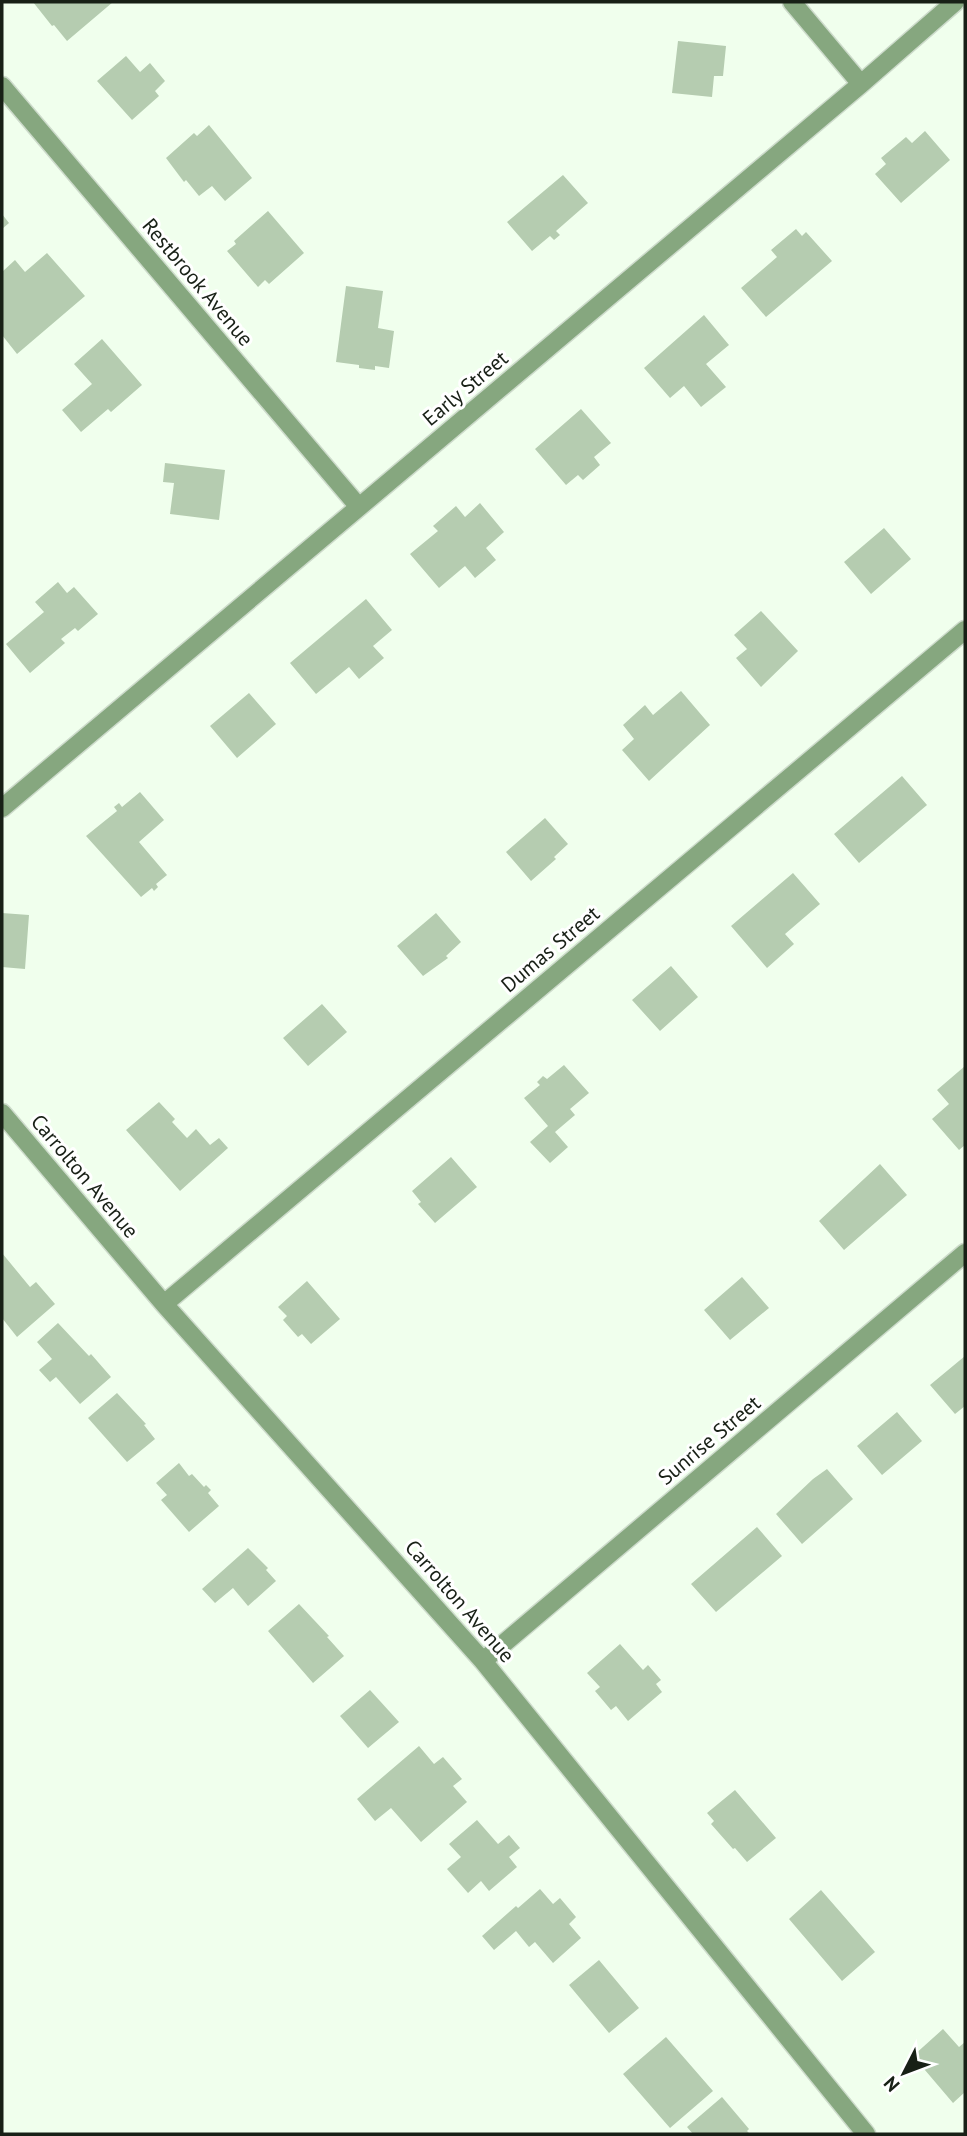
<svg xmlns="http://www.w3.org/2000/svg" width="967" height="2136" viewBox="0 0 967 2136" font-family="'PT Sans',sans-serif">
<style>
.building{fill:#b5ccb0}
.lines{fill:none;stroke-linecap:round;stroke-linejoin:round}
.minor-casing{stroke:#cddbcb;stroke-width:21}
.minor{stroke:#86a77f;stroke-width:18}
.labels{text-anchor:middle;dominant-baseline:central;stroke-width:6;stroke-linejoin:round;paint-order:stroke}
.street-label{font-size:21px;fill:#182016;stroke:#fff}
</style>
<rect width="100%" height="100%" fill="#f0ffed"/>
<path class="building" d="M33,2H113L67,41L54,25L52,26Z
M678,41L726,46L723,76H714L712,97L672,93Z
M126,56L140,72L150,63L165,81L155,91L159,96L132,120L97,81Z
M209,125L252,178L225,201L212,186L199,196L186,180L184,182L166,158L194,133L197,136Z
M925,131L950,160L901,203L875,174L886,164L881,158L906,137L912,143Z
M563,175L588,203L556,231L560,235L554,240L550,236L532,251L507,222Z
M268,211L304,253L269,284L265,280L258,287L227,251L236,244L234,241Z
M2,214L9,223L2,229Z
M796,229L802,236L806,232L832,261L766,317L741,288L777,257L771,250Z
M47,253L85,296L17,354L2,335V272L15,260L25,272Z
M346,286L383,291L378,328L394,331L389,368L375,366V370L359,368V365L336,362Z
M704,315L729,345L706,364L726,387L701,407L684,386L670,398L644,368Z
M102,339L142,385L111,412L108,409L81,432L62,410L92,384L74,364Z
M581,409L611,443L594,457L600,465L583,480L578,475L566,485L535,449Z
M165,463L225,470L219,520L170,514L174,483L163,482Z
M480,503L504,532L486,548L496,560L475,578L465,566L439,588L410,554L438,531L433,526L456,506L465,517Z
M884,528L911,559L871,594L844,562Z
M58,582L67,593L74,587L98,614L78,631L75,628L61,639L65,643L30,673L6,644L44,612L35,602Z
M366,599L392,630L373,646L384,658L359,679L349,667L316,694L290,663Z
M761,611L798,651L761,687L736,658L747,649L734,635Z
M681,691L710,725L649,781L622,750L634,739L623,725L645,705L653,715Z
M249,693L276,724L237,758L210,726Z
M902,776L927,805L859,863L834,834Z
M140,792L164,820L139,842L167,875L156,884L158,887L154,891L152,888L141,897L86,836L117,811L114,807L119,803L122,807Z
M545,818L568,844L554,857L556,859L531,881L506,852Z
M793,873L820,904L785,934L794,944L767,968L731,926Z
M2,913L29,915L25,969L2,967Z
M436,913L461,942L446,956L448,958L423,976L397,946Z
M671,966L698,997L660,1031L632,1000Z
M322,1004L347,1032L308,1066L283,1038Z
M564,1065L589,1093L570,1109L575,1115L555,1132L568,1147L550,1163L530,1142L548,1126L524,1098L540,1085L537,1082L543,1076L547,1079Z
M965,1066V1145L959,1150L932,1119L949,1104L937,1090Z
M159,1102L175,1119L172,1122L187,1138L196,1129L210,1145L219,1138L228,1148L180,1191L126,1130Z
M451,1157L477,1187L435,1223L418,1204L421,1202L412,1191Z
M880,1164L907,1195L844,1250L819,1221Z
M2,1253L30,1287L36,1282L55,1304L17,1337L2,1318Z
M742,1277L769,1308L730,1340L704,1310Z
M307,1281L340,1319L311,1344L302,1334L298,1337L283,1320L287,1316L278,1307Z
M58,1323L89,1356L91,1354L111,1377L80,1404L56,1377L50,1382L39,1370L52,1359L37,1342Z
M965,1356V1406L955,1414L930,1385Z
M117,1393L146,1424L144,1425L155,1439L127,1462L88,1418Z
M897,1412L922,1441L882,1475L857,1446Z
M179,1463L189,1476L192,1474L204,1487L206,1485L211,1490L208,1493L219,1506L189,1532L161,1500L167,1495L156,1483Z
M827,1469L853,1499L802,1544L776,1514L813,1479Z
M757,1527L782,1556L716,1612L691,1584Z
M248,1548L268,1568L266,1570L276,1581L248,1606L233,1588L215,1603L202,1589Z
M299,1604L329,1636L327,1637L344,1656L313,1683L268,1631Z
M620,1644L643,1670L648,1665L661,1680L656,1684L662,1692L628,1721L616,1706L611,1710L595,1691L600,1687L587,1673Z
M370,1690L399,1722L368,1748L340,1716Z
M419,1746L434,1764L443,1757L462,1779L453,1786L467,1802L421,1842L391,1808L375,1821L357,1799Z
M735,1790L776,1838L747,1862L735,1848L733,1849L711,1824L714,1821L707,1813Z
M477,1820L498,1844L509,1835L520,1848L509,1857L517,1867L489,1891L481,1881L468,1893L447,1869L461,1857L449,1844Z
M540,1889L553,1904L560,1898L576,1917L569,1924L581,1938L553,1963L535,1942L529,1947L516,1931L494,1950L482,1936L516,1906L518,1908Z
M821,1890L875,1952L842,1981L789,1919Z
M599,1960L639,2008L609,2033L569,1985Z
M943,2029L959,2047L965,2042V2092L953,2103L913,2056Z
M666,2037L713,2091L670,2128L623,2074Z
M722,2097L749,2129L747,2131L750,2134H693L687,2127Z"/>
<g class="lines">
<defs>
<path id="minor" d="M792,2L861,84
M2,86L359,507
M2,808L861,84L955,2
M2,1113L164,1304L483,1661L866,2134
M164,1304L965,630
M483,1661L965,1253"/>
</defs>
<use href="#minor" class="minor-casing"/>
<use href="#minor" class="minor"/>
</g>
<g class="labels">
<g class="street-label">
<text transform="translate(198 282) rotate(50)">Restbrook Avenue</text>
<text transform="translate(465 388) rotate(-40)">Early Street</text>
<text transform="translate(550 949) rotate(-40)">Dumas Street</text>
<text transform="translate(85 1176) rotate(50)">Carrolton Avenue</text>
<text transform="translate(709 1440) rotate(-40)">Sunrise Street</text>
<text transform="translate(460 1601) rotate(49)">Carrolton Avenue</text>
</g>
</g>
<rect width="967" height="2136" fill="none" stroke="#182016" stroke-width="7"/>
<g transform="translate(904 2073) rotate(228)" stroke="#ffffff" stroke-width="5" paint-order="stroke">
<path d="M0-5L12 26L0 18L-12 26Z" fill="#182016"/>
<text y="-10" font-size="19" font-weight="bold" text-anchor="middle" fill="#182016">N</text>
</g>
</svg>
